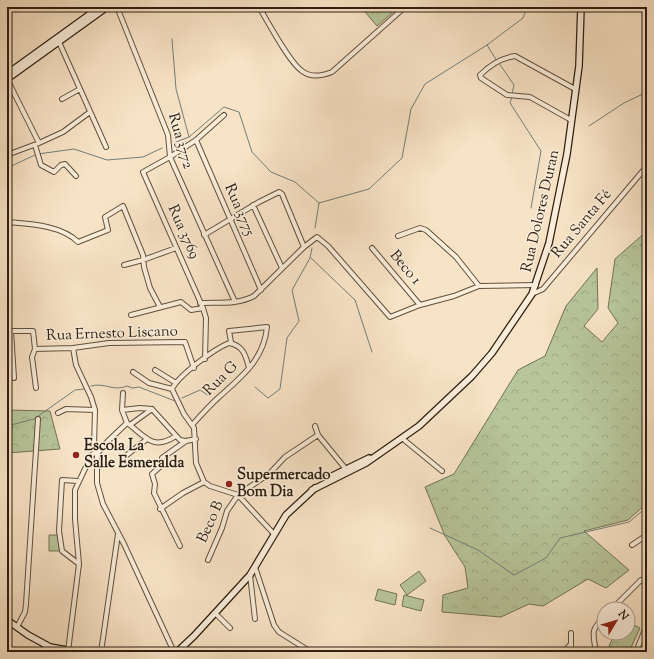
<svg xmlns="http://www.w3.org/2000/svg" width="654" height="659" viewBox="0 0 654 659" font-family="'Sorts Mill Goudy',serif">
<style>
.forest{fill:url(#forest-crowns);stroke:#727255}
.pitch{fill:#b7c59a;stroke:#727255}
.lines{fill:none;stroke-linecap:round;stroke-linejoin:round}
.stream{stroke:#717e77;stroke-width:1}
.street-casing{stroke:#60503e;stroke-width:6}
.secondary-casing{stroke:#2d1f10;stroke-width:8}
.street{stroke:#faedda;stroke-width:4}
.secondary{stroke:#faedda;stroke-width:5.5}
.poi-dot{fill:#8f2418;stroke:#faedda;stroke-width:1.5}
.labels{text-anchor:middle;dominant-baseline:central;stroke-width:3;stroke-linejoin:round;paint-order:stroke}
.street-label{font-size:15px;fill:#2d1f10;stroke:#faedda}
.poi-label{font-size:15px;font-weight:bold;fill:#2d1f10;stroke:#faedda;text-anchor:start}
</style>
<defs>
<pattern id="forest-crowns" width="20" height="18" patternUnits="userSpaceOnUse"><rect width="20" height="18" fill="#b7c59a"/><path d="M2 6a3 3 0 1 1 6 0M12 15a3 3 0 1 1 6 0" fill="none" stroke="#9ea984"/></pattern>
</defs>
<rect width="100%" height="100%" fill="#f8e3c6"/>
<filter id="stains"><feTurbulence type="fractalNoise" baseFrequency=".005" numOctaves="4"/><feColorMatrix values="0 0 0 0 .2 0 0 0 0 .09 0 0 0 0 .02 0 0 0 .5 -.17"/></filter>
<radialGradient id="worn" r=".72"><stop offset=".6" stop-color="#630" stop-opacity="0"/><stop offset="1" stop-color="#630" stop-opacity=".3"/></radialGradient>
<path class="forest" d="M361,7H399L377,26Z
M647,231V503L628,520L584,531L629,570L606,588L588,579L543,606L529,604L501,617L442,612L443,595L468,588L465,567L445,536L425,487L454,474L518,370L545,356L566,306L597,268L598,309L584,326L602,342L618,323L608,308L615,259Z
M7,410L50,411L60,449L7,453Z
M628,622L640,628L629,652H622L609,646L615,633H628Z"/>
<path class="pitch" d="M49,535H59L60,551H49Z
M419,571L426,581L407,595L400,585Z
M378,589L397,594L395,605L375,600Z
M404,595L424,600L421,611L402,606Z"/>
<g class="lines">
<path class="stream" d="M172,39L176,89L189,137
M487,45L497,61
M499,63L514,85L512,94
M512,97L510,103L541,151L531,208
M589,126L624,103L647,92
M176,142L189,137L224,107L239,112L252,152L271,172L295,182L319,203
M38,154L74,149L107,160L143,157L162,148
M7,168L35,155
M315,228L319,203L369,189L402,158L411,109L425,84L487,45L523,18L527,7
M640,245L647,247
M311,258L355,300L372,352
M91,386C105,382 113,392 127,386L132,388L139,387L175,401
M255,387L268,398L280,389L287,338L299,321L292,290L310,258L312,248
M182,398L200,390L209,396
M7,426L34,419L75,390L84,389
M430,528L478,550L514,575L546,558L560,538L629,522L647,507"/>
<defs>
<path id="street" d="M117,7L168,135L170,157L235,302
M259,7C268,22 289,62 302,71C311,78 322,76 332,72L405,7
M59,42L106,147
M7,79L39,143
M62,99L80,89
M571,120L530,97L507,95L481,78L480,75C490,65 501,58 515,56L575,89
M196,140L261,290
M35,145L41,165L54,172L61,165L65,164L76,176
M7,155L39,143L63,132L90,112
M253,205L282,268
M7,222C30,224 61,225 78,242L108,230L105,217L123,206L143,255L144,267L150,288L160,307
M204,235L259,202L279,192L282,194L304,247
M398,236L420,228L426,230L456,257L479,286
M372,248L420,305
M124,265L143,260L176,248
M532,294L543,289L647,166
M200,303C219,302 237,305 254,296L304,247L317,237L328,246L390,317L420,305L454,296L479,286L536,285
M203,308L206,318L205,359
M131,315L181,302L191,310L203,308L143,172L170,157L196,140L224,115
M7,331H33L35,349L73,348L109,343L185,342L194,368
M11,331L14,378
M73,348L76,365L91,397L95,410L94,447L97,454V483L103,504L124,544L174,652
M35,349L32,357L36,388
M155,370L176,383
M133,372L149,383L172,389
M172,389L184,414L194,428L196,463L204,482L210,486L238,495L274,534
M172,389C179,375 214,349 229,343C243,345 246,356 249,368
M123,393L122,410L127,423
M122,410L140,408L152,409L180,440L186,441L196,439
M58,413L66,409L95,410
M193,424C201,415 210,405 219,397C241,377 264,360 267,327L229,331L231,342
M130,425C147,439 154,450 176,436
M315,426L318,435L345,468
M403,439L442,471
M97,454L108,441L127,423L130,425L152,409
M127,455L147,439
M78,481L62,480L59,531L62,551L79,564
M160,509L183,493L204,482
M632,545L647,535
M180,546L154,493L155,484L152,474L163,464L162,458L186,441
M208,560L222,528L227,511L238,495L270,473L285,457L318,435
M255,567L274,625L279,632L311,652
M250,575L255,619
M612,609L641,580L647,582
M215,613L230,628
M17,627L25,612L26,604L38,419
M571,633V652
M68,651L79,564L75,519V490L91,456L95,452
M101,652L118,534
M564,652L570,645
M596,652C593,633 590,631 604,617
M636,652L647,624"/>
<path id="secondary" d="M7,74L100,7
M7,79L107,7
M328,478L369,458
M312,490L366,463L419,426L472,376L492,353L532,294L549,243L567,154L579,66L581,7
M7,620L28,635L50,647L78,652
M177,652L194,636L250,575L286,515L315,488"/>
</defs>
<use href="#street" class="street-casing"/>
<use href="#secondary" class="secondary-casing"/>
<use href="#street" class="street"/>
<use href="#secondary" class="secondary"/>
</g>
<g class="poi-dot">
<circle cx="76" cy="455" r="4"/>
<circle cx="229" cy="484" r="4"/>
</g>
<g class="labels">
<g class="street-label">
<text transform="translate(180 141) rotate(74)">Rua 3772</text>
<text transform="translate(239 210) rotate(67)">Rua 3775</text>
<text transform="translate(541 211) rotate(-77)">Rua Dolores Duran</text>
<text transform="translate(582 224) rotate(-50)">Rua Santa Fé</text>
<text transform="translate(183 232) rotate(66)">Rua 3769</text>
<text transform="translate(405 268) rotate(50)">Beco 1</text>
<text transform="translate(112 334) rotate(-2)">Rua Ernesto Liscano</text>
<text transform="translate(221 379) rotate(-45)">Rua G</text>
<text transform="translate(211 522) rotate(-66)">Beco B</text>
</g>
<g class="poi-label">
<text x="84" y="446">Escola La<tspan x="84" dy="17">Salle Esmeralda</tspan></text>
<text x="237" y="475">Supermercado<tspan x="237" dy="17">Bom Dia</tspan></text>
</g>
</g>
<rect width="654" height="659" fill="none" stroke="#f8e3c6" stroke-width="24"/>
<rect x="8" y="8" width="638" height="643" fill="none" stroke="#2d1f10" stroke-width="2"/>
<rect x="12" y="12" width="630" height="635" fill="none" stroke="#2d1f10"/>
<g transform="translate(616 621) rotate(52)"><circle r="19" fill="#faedda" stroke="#a89b89"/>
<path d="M0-3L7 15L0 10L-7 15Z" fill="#8f2418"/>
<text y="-6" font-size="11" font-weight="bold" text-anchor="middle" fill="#2d1f10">N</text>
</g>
<rect width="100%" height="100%" filter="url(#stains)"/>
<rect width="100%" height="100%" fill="url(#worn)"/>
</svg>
